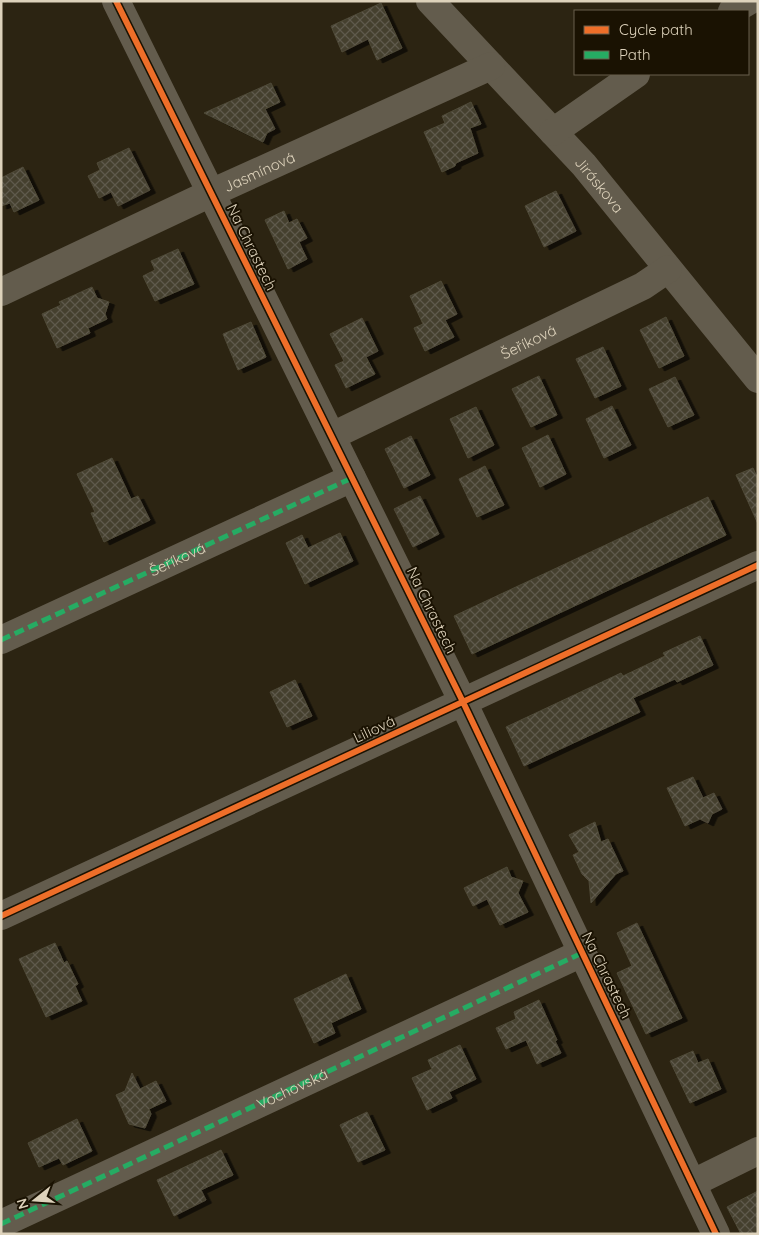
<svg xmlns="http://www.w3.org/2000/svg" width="759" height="1235" viewBox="0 0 759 1235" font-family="Quicksand,sans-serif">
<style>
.building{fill:url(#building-cross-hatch);stroke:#4f4a38;filter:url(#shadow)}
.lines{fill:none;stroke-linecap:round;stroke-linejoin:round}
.minor{stroke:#635c4d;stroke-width:28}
.quiet{stroke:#26ab63;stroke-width:5;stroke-dasharray:10 5;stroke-linecap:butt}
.cycleway-casing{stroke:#1a1202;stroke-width:9}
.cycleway{stroke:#ee6e29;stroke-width:6}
.labels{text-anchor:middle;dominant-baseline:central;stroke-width:4;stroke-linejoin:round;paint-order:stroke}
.street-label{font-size:15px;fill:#ddd2bb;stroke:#1a1202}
</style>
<defs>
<pattern id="building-cross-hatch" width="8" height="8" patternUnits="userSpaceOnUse" patternTransform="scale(1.25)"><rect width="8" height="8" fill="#443f2f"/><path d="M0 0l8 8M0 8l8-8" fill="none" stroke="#5f5a4b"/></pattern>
<filter id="shadow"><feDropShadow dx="5.5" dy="3" stdDeviation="0" flood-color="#0009"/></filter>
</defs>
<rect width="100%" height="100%" fill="#2c2412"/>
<path class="building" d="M381,3L402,48L377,60L368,39L342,52L331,26Z
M271,83L280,102L265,109L275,129L267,133L263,142L204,113Z
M471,102L481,124L470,128L478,153L456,163L455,166L442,172L424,132L445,123L442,116Z
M129,148L150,190L118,206L111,192L99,198L88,176L100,170L97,163Z
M23,167L39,200L14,212L10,203L1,206V178Z
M556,191L576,231L544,247L525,206Z
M284,211L289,223L297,219L307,238L299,242L307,259L288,269L265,220Z
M178,249L194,284L155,301L143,276L155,270L151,261Z
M441,281L457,314L445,320L454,337L425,351L414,328L423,324L410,296Z
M92,287L97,298L109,302L105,314L107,319L88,328L90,333L57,348L42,314L61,305L59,302Z
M666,317L684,356L659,368L640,330Z
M362,318L378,351L366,357L375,374L346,388L335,365L344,361L330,334Z
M251,322L266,357L238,370L223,334Z
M603,347L621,386L595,398L576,359Z
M539,376L557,415L531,427L512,389Z
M675,377L694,415L668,427L649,389Z
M612,406L631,445L604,458L586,419Z
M476,407L494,445L468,458L450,419Z
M548,435L566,474L540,487L522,448Z
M411,436L430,475L404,488L385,449Z
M112,458L131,499L138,496L150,520L104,542L91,513L95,512L77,474Z
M485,466L504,505L477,517L459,479Z
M753,468L758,479V524L736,475Z
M420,496L439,534L413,547L394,509Z
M708,497L726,535L472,654L454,616Z
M340,533L353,561L305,584L286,543L302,535L308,548Z
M700,636L713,665L677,682L675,679L633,698L640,712L524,766L506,727L621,673L623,676L665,656L663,653Z
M295,680L312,716L287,727L270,692Z
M693,777L703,798L714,793L722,809L712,814L708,823L700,819L685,826L667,788Z
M595,822L601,842L608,839L623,871L616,874L591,903L589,881L582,874L573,855L579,852L569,835Z
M507,867L511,877L523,881L518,893L528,912L500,925L487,899L473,906L464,888Z
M637,923L682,1018L646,1034L617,973L632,966L617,933Z
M55,943L64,963L67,961L78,984L75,986L82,1001L46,1017L19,959Z
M346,974L361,1009L331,1023L335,1033L314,1043L294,999Z
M539,1000L557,1040L555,1041L561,1053L537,1064L526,1040L506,1049L496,1028L516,1019L514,1012Z
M460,1045L476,1079L449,1092L452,1098L427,1110L412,1078L432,1069L428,1060Z
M693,1051L698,1063L708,1059L721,1089L690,1103L670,1061Z
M132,1073L140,1089L156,1081L166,1101L149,1109L151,1114L145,1128L129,1124L116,1095L125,1091Z
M367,1112L385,1150L358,1162L340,1125Z
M77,1119L92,1151L63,1165L59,1158L39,1167L28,1143Z
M221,1150L233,1175L201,1190L206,1200L174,1216L157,1180Z
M758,1191V1234H741L727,1207Z"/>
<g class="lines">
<g class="minor">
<path d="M116,1L463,702L716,1234"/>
<path id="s1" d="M430,1L584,165L758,379"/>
<path d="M732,11L749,1"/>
<path d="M553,132L636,74"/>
<path id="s2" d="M1,292L211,193L491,66"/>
<path id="s3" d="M332,436L643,286L668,269"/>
<path id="s4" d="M1,640L352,478"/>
<path d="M1,916L758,565"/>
<path d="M693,1183L758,1151"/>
<path id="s5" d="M1,1224L582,953"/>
</g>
<path class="quiet" d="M1,640L352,478
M1,1224L582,953"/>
<defs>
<path id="cycleway" d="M116,1L463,702L716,1234
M1,916L758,565"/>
</defs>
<use href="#cycleway" class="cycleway-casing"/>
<use href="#cycleway" class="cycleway"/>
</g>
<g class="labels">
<g class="street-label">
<text stroke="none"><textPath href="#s2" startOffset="285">Jasmínová</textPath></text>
<text stroke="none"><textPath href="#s1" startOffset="250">Jiráskova</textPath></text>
<text transform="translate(252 247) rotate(64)">Na Chrastech</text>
<text stroke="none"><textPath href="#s3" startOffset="218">Šeříková</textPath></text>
<text stroke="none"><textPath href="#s4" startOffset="194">Šeříková</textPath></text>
<text transform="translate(432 610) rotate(64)">Na Chrastech</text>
<text transform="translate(374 729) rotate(-25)">Liliová</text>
<text transform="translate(607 975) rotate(64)">Na Chrastech</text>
<text stroke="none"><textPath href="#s5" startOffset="321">Vochovská</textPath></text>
</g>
</g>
<rect width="759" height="1235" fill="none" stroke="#ddd2bb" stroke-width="5"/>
<rect x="574" y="10" width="175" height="65" fill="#1a1202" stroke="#685f4c"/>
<rect x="584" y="26" width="25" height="8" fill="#ee6e29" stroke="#685f4c"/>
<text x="619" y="35" font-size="15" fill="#ddd2bb">Cycle path</text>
<rect x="584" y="51" width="25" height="8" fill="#26ab63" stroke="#685f4c"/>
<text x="619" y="60" font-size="15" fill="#ddd2bb">Path</text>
<g transform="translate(35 1200) rotate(253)" stroke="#1a1202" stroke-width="4" paint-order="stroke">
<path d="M0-4L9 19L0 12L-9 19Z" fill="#ddd2bb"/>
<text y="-8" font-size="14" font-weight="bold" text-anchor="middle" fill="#ddd2bb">N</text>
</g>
</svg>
